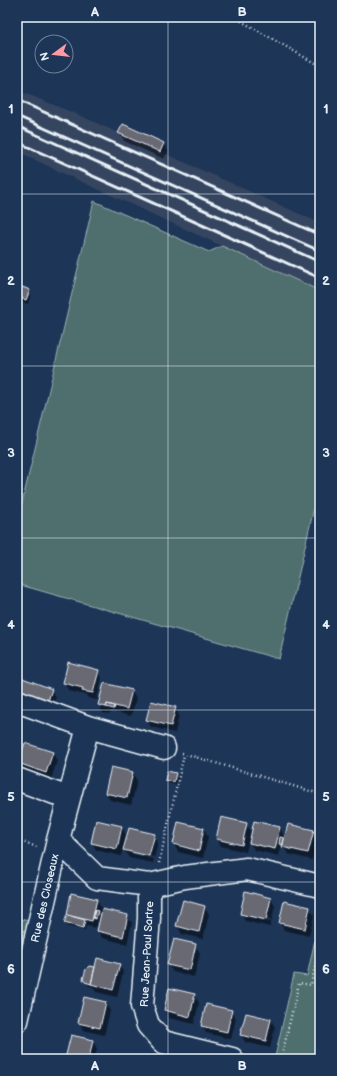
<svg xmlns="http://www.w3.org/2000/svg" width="337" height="1076" viewBox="0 0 337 1076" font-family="'Balsamiq Sans',sans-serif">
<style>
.built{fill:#34455f}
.green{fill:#4f6e6e;stroke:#9cb0b3}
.shadow{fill:#0007;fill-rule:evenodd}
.building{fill:#696973;stroke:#e8f1f8}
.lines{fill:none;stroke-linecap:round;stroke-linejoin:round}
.minor-casing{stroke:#e8f1f8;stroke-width:25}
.path{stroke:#e8f1f8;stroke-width:2.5;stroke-dasharray:1 3;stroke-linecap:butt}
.minor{stroke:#1d3557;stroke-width:22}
.rail{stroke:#e8f1f8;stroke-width:3}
.grid{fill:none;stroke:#e8f1f8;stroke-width:1;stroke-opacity:0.55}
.labels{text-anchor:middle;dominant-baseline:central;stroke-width:3;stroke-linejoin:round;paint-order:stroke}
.street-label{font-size:11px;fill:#e8f1f8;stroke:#1d3557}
.neatline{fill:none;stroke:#e8f1f8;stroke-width:1.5}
.grid-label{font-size:13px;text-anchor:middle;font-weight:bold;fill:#e8f1f8}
</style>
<rect width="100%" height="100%" fill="#1d3557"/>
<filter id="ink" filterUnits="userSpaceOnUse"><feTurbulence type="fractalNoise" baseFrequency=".025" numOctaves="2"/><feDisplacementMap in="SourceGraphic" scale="8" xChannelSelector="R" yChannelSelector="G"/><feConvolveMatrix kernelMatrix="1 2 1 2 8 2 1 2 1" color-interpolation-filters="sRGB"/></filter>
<g filter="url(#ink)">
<path class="built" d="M17,90L81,116L320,223V291L58,171L17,151Z"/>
<path class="green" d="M94,201L209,252L222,246L320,291V482L279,659L17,584V524Z
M320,917V1059H284L275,1057L294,974L307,976Z
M17,918L28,921L17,954Z"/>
<path class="shadow" d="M120,133L163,143L168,151L164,159L124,141Z
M17,286L29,291L31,294L28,304L17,300Z
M98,671L102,678L97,700L88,698L86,695L69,691L64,683Z
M17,677L51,690L56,697L52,708L17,695Z
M131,691L136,698L131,716L111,711L110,714L103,713L99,705Z
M175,708L179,715L175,733L151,727L147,720Z
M26,744L53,753L57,761L51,779L23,770L19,762Z
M112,768L133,773L137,781L131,805L110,800L106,793Z
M176,774L178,778L176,785L168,783L166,779Z
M179,823L204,829L208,837L203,858L178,852L174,844Z
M246,824L251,831L246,852L221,846L217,839Z
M122,827L127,837L154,835L158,842L153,863L129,858L123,848L121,856L96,850L92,842ZM129,850L154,857V859L129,853Z
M280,828L285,838L313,831L317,839L312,860L288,854L284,848H281L279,856L254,850L250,843Z
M320,837V861L316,854Z
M72,894L97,900L101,908L99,915L101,918L127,916L132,923L127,944L102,938L98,931L100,923L97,922L96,928L86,926L85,931L67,926L65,923Z
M271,899L275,906L270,927L245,921L241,914ZM245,914L271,920V922L245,916Z
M204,907L209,914L203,939L182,934L177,926Z
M309,908L314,915L309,936L284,930L280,923Z
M195,945L200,953L194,977L173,972L168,965Z
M119,965L123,972L117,997L96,992L93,987L89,986L84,979L96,969Z
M170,989L194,995L199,1003L194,1024L169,1018L165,1010Z
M85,998L106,1003L110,1011L104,1035L83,1030L79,1023Z
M232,1011L236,1018L231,1039L206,1033L202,1026Z
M271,1020L275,1027L270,1048L245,1042L241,1035Z
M93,1041L97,1049L94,1059H66Z"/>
<path class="building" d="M123,124L164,143L160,152L118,133Z
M17,285L30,290L26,300L17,297Z
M68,662L99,670L93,693L82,691L83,688L63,683Z
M17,676L52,689L48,701L17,689Z
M104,683L132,690L127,709L107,704L106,707L98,705Z
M151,701L176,707L171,726L146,720Z
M107,704L115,706L114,709L106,707Z
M25,743L53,752L46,773L18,763Z
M111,767L133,772L127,798L105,793Z
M167,771L176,773L174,782L165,780Z
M221,817L247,823L242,845L216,839Z
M96,820L122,826L117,849L91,843Z
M254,821L280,827L275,849L249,843Z
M178,822L204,828L199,851L173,844Z
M288,824L314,830L308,853L282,847Z
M129,828L155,834L149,856L123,850Z
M320,833V855L315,854Z
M280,837L284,838L283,845L279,844Z
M245,891L271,898L266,920L240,914Z
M71,893L97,899L92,921L67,915Z
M183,900L205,906L199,932L176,926Z
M284,901L310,907L305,929L279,923Z
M102,909L128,915L123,937L97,931Z
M95,910L98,911L96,919L93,918Z
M67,915L85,920L83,928L64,923Z
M174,939L196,944L190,970L167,965Z
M97,958L120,964L113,990L91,984Z
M89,966L95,967L91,984L85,982L83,979L86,969Z
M169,988L195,994L190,1017L164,1010Z
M84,997L106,1002L100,1028L78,1023Z
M206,1004L232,1010L227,1032L201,1026Z
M246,1013L271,1019L266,1041L240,1035Z
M71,1035L93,1040L89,1059H65Z"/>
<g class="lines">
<defs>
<path id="minor" d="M17,701L88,727L58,840L17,1021
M88,727L164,748
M17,779L68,798
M58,840L97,878L149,885L185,877L247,869L320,886
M149,885V918L142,1006L148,1025L163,1042L232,1059"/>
</defs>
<use href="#minor" class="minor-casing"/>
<path class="path" d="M234,17L320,66
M182,753L320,794
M17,840L37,847
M159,863L184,755
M281,1059L299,983L311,985L320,944"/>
<use href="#minor" class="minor"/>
<path class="rail" d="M17,100L320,235
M17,116L320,251
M17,126L320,262
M17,142L320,278"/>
</g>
</g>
<path class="grid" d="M168,17V1059M17,194H320M17,366H320M17,538H320M17,710H320M17,882H320"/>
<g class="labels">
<g class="street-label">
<text transform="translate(45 898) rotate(-77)">Rue des Closeaux</text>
<text transform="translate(147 954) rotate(-87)">Rue Jean-Paul Sartre</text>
</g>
</g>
<rect width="337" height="1076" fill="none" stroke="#1d3557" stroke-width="44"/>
<g transform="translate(54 54) rotate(255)"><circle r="19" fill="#1d3557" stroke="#6e8097"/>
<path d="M0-3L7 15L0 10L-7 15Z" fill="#ff9aa2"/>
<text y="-6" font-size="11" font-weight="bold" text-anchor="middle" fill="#e8f1f8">N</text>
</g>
<rect x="22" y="22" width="293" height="1032" class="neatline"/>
<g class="grid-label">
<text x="95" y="16">A</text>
<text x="242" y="16">B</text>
<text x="11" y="113">1</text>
<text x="326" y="113">1</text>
<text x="11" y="285">2</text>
<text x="326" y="285">2</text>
<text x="11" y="457">3</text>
<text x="326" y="457">3</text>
<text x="11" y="629">4</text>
<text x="326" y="629">4</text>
<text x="11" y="801">5</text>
<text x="326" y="801">5</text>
<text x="11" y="973">6</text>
<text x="326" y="973">6</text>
<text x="95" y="1070">A</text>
<text x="242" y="1070">B</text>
</g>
</svg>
